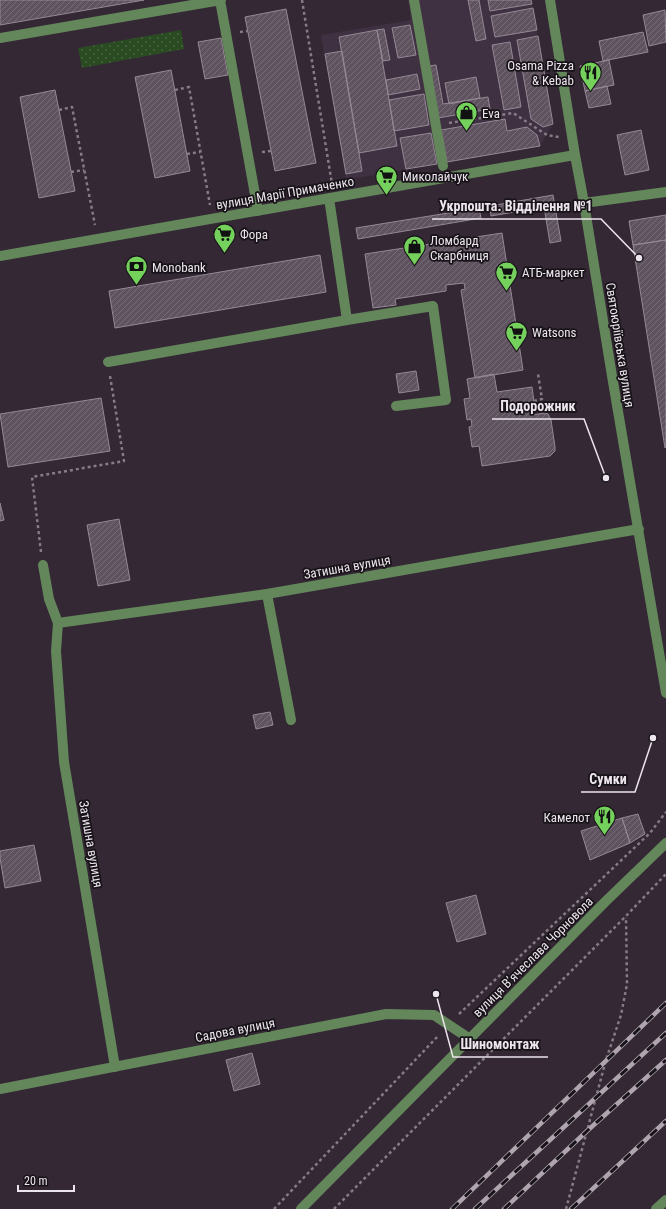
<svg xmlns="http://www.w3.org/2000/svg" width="666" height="1209" viewBox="0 0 666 1209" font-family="'Roboto Condensed',sans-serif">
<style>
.built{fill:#403142}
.green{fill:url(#green-dots)}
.building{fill:url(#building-hatch);stroke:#958895}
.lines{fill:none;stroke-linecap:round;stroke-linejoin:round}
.path{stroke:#857c86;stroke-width:2.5;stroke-dasharray:3 3;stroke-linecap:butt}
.minor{stroke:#64865b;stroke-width:10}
.rail-casing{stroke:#aea5af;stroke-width:4.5}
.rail{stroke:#181318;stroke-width:3;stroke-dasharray:9;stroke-linecap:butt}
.labels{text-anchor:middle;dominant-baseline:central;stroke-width:3.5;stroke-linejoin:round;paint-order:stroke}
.poi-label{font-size:13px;fill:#ece5ed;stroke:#181318;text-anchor:start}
.street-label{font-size:13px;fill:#ece5ed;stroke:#181318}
.leader{fill:none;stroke:#ece5ed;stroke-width:1.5}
.callout-dot{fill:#ece5ed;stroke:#181318;stroke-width:1.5}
.callout-label{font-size:14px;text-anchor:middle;font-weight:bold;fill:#ece5ed;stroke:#181318;stroke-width:3.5;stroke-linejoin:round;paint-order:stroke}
</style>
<defs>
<pattern id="green-dots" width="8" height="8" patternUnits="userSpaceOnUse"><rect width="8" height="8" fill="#2a4b22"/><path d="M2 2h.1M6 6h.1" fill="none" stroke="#496542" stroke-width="1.8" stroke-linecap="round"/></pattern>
<pattern id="building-hatch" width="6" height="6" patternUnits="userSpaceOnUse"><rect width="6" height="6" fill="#5f5360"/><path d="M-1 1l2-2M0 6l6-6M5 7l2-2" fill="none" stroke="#766c77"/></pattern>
</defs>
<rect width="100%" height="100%" fill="#332834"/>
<path class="built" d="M408,0H531L553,124L540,146L346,180L321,35L411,20Z"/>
<path class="green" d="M181,30L184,49L82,68L78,48Z"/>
<path class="building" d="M0,0H144L0,25Z
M468,0H479L486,39L476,41Z
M488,0H531L532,4L490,11Z
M533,8L537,30L495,37L491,16Z
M286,9L316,163L275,171L245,17Z
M665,10L666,42L649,46L643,15Z
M410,25L416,55L398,58L392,28Z
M384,29L390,60L383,61L377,30Z
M377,30L397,146L359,153L339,37Z
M643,32L648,52L603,61L599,41Z
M538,36L553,124L543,127L531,119L517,40Z
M221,38L228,75L205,79L198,42Z
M510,42L521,107L504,110L492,45Z
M342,51L362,171L346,174L325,54Z
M609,60L614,85L585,91L580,66Z
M436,65L443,104L488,97L490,109L438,118L429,66Z
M171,70L190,171L155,178L135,77Z
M417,74L420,89L388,95L386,80Z
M476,77L480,98L449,104L445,83Z
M607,86L611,104L589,108L585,91Z
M55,90L75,191L39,198L20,97Z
M424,94L429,125L394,131L389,100Z
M505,119L507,131L527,127L537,135L540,146L447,162L441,130Z
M641,130L649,170L625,175L617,135Z
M431,133L437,164L406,169L400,138Z
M553,195L561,241L550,243L544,207L491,216L490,206Z
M479,208L481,218L358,239L356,228Z
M666,215V240L633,245L629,221Z
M502,233L523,370L475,378L461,290L465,289L464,283L446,285V291L395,299L396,305L373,308L365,254Z
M666,240V447L665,448L633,245Z
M320,255L326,292L115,328L109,291Z
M416,371L419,390L399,393L396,374Z
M494,374L497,392L532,387L535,409L531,410L532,415L545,413L548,414L551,420L555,447V451L550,456L482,466L479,446L472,447L469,427L472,426L471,419L467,420L464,399L470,398L467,379Z
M101,398L110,451L8,467L0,414Z
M0,503L4,520L0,521Z
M119,519L130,580L98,586L87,525Z
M270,712L273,725L256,729L253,715Z
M638,814L645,834L630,843L622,818Z
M622,818L630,843L590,860L581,831Z
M34,845L41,881L5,888L0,858V851Z
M476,895L486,934L457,942L446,903Z
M252,1053L260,1084L234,1091L226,1060Z"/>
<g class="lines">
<path class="path" d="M302,0L332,184
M240,32L248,31
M175,90L189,87L210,205
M59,110L72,107L95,225
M449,123L513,113L547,135L559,137
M262,152L271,151
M187,154L200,152
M71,172L84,170
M534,401L542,399L538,374
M41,552L32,477L124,461L110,376
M459,1014L650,833L666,812
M274,1209L439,1035
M334,1209L626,916L666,874
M566,1209L606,1060L621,1015L627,984L626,917"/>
<path class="minor" d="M220,0L258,211
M414,0L443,166
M550,0L575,155L584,203L612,376L666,693
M0,38L221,0
M584,203L666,192
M0,256L575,155
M347,320L433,306L446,400L396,406
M108,362L347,320L329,198
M43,565L49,599L58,623L56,651L64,762L115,1067
M267,594L291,720
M58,623L267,594L639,529
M0,1089L386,1014L434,1015L470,1039
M301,1209L606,901L666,843
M656,1209L666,1200"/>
<defs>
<path id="rail" d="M452,1209L666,1003
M475,1209L666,1033
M504,1209L587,1131L666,1060
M571,1209L666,1121"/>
</defs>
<use href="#rail" class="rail-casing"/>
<use href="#rail" class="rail"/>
</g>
<defs>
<symbol id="restaurant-pin" viewBox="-11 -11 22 30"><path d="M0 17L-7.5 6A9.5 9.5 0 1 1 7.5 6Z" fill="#74d25c" stroke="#181318"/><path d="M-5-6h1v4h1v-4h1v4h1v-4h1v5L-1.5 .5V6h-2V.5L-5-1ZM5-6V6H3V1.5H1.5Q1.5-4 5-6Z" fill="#111"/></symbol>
<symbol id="shop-pin" viewBox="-11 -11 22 30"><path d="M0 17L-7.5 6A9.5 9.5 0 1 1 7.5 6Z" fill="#74d25c" stroke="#181318"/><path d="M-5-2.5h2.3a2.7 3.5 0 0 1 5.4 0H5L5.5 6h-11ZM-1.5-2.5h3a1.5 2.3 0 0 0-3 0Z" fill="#111"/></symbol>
<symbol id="supermarket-pin" viewBox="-11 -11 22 30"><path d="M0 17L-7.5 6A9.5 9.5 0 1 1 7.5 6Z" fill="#74d25c" stroke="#181318"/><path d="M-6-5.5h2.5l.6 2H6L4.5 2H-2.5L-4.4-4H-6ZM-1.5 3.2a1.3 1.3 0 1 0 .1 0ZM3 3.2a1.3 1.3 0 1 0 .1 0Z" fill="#111"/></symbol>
<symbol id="bank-pin" viewBox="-11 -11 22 30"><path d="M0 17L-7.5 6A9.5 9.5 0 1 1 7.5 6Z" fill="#74d25c" stroke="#181318"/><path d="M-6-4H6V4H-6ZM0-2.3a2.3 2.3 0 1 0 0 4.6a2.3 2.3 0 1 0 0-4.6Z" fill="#111"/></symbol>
</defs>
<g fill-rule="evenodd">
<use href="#restaurant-pin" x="578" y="60" width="25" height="34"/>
<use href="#shop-pin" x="454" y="100" width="25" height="34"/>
<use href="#supermarket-pin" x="374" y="164" width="25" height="34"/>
<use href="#supermarket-pin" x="212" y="222" width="25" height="34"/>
<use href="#shop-pin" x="402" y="234" width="25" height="34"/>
<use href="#bank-pin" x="124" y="254" width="25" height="34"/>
<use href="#supermarket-pin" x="494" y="260" width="25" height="34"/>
<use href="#supermarket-pin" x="504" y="320" width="25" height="34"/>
<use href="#restaurant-pin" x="592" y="804" width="25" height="34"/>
</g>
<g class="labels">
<g class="poi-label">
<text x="574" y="65" text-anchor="end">Osama Pizza<tspan x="574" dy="15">&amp; Kebab</tspan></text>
<text x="482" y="113">Eva</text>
<text x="402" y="176">Миколайчук</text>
<text x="240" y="234">Фора</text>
<text x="430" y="240">Ломбард<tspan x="430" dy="15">Скарбниця</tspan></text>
<text x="152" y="267">Monobank</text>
<text x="522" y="272">АТБ-маркет</text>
<text x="532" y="332">Watsons</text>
<text x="590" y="817" text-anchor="end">Камелот</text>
</g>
<g class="street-label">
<text transform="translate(285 193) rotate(-10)">вулиця Марії Примаченко</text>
<text transform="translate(620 345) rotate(81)">Святоюріївська вулиця</text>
<text transform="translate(347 567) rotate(-10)">Затишна вулиця</text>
<text transform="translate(91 844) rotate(80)">Затишна вулиця</text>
<text transform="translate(533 957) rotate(-45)">вулиця Вʼячеслава Чорновола</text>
<text transform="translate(235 1030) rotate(-11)">Садова вулиця</text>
</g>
</g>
<path class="leader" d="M639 258L601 219H432M606 478L584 419H492M653 738L635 792H581M436 994L453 1057H548"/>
<g class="callout-dot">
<circle cx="639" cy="258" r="4"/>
<circle cx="606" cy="478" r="4"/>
<circle cx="653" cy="738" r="4"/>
<circle cx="436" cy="994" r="4"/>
</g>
<g class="callout-label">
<text x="516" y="211">Укрпошта. Відділення №1</text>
<text x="538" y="411">Подорожник</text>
<text x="608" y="784">Сумки</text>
<text x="500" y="1049">Шиномонтаж</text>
</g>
<path d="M18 1185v6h56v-6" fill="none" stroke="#ece5ed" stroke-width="2"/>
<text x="24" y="1185" font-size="12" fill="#ece5ed" stroke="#181318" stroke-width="3" paint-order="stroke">20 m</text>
</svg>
